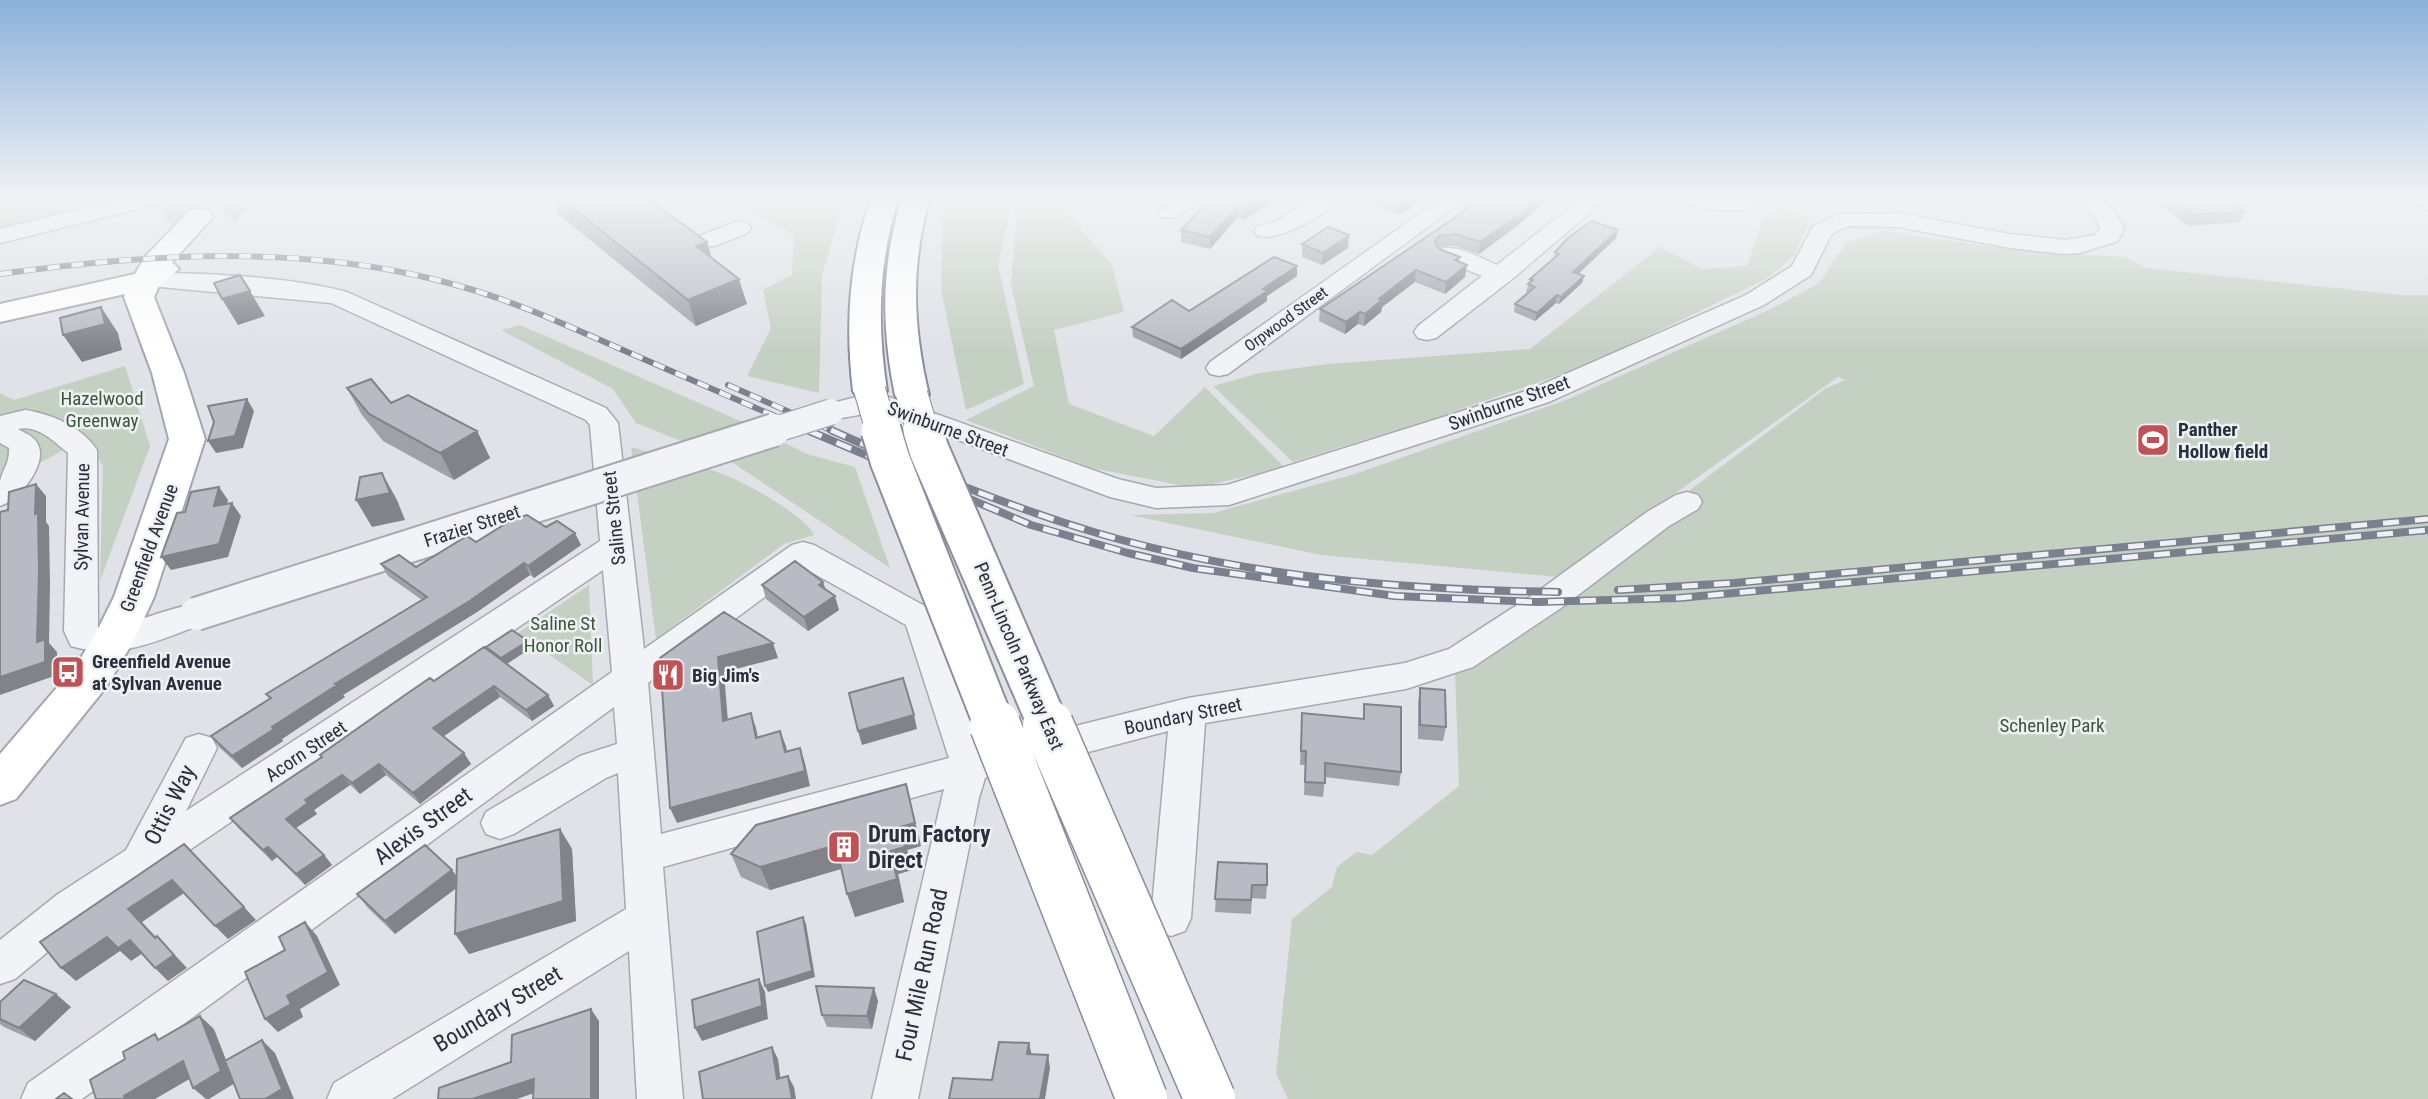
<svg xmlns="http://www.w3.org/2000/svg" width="2428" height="1099" viewBox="0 0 2428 1099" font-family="'Roboto Condensed',sans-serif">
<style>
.green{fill:#c4d0c2}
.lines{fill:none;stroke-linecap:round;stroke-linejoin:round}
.major-tunnel{stroke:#bcbec5;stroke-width:31;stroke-dasharray:31 16;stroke-linecap:butt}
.minor-casing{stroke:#a6a9b1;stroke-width:3}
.major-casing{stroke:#a1a6b2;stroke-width:4}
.highway-casing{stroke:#898e9c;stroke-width:4}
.minor{fill:#f2f3f6;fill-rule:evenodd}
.major{fill:#fff;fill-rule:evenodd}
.highway{fill:#fff;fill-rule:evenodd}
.rail-far1-casing{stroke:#7b808f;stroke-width:6}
.rail-casing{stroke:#7b808f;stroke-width:8}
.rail-far1{stroke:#eff1f5;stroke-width:4.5;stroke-dasharray:12;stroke-linecap:butt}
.rail{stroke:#eff1f5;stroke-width:5;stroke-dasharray:16;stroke-linecap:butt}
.minor-bridge-far1-casing{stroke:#a6a9b1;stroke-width:28;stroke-linecap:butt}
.minor-bridge-casing{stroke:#a6a9b1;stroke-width:36;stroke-linecap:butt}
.highway-bridge-far2-casing{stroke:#898e9c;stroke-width:33;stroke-linecap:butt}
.highway-bridge-far1-casing{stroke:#898e9c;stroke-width:43;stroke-linecap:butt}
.highway-bridge-casing{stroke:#898e9c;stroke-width:53;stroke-linecap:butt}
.minor-bridge-far1{stroke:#f2f3f6;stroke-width:25}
.minor-bridge{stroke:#f2f3f6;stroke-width:32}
.highway-bridge-far2{stroke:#fff;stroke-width:31}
.highway-bridge-far1{stroke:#fff;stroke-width:39}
.highway-bridge{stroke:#fff;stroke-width:50}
.wall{fill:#9ea1a9}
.shaded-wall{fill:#818389}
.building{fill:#b8bbc4;stroke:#818389;stroke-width:2}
.labels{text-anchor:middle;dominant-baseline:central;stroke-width:5;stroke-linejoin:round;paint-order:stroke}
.far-street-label{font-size:16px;fill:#2a2f3d;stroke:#eff1f5}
.park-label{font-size:19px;fill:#3b5739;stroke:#eff1f5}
.street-label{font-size:19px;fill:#2a2f3d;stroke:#eff1f5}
.poi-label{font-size:19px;font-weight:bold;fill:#2a2f3d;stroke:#eff1f5;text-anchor:start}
.near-street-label{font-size:23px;fill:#2a2f3d;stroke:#eff1f5}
.near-poi-label{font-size:23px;font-weight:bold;fill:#2a2f3d;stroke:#eff1f5;text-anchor:start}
</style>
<rect width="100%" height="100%" fill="#e0e2e7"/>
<path class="green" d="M0,198H176L0,241Z
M727,198H845L822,275L819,393L747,376L771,328L763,290L792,275L794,236Z
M943,198H1013L998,265L1024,384L966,410L941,289Z
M1018,198H1054L1112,265L1124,312L1054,330L1069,404L1154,436L1205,387L1285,468L1194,488L1092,468L966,420L1034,386L1011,285Z
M1781,206L1810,219L1794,256L1766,279L1588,365L1438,417L1293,462L1213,386L1260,373L1328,364L1530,349L1660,247L1703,269L1747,266L1762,220Z
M1886,231L2020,251L2124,257L2146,268L2401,295H2428V1099H1288L1276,1074L1292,919L1332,887L1337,867L1356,852L1372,855L1459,786L1455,672L1546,618L1674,502L1825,389L1845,380L1838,377L1558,577L1321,555L1130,515L1213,513L1355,474L1566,400L1773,308L1819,283L1847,242Z
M520,325L745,423L807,454L855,467L890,568L729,460L636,423L613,389L501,330Z
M125,366L150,446L100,581L103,466L85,438L0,485V393L14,400Z
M631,447C661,456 695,463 725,475C746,483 806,516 814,535L784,544L656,639Z
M589,585L593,685L518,633Z"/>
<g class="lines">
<path class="major-tunnel" d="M223,211L236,198
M171,224L197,198"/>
<defs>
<path id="minor" d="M128,198H166L163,203L0,243V229Z
M1177,198H1204L1177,217H1161L1158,212Z
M1312,198H1338C1326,216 1280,241 1258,236L1254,231L1258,226L1275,222Z
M1442,198H1467L1228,374L1219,376L1210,374L1206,368L1210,362Z
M1582,198H1607L1511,280L1436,338L1427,340L1418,338L1414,332L1418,326L1482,276L1440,259L1436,254L1440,249C1458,244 1480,258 1497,265Z
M1674,198H1756L1759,202L1756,207C1729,213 1703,210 1677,203Z
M2077,198H2101L2113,209L2124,229L2118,241L2080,253L2065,254L2010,248L1898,227L1850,226L1840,229L1831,235L1811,275L1764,305L1549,402L1229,505L1156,508L1110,497L883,412C863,412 837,422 821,418L817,412L821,406L860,396H886L1118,479L1156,488L1227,485L1529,390L1746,295L1792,266L1813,226L1841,214L1898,213L2010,234L2065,240L2095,235L2100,229L2095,217Z
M2413,198H2428V210L2420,208Z
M739,221L747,223L751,228L747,233L715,246H699L695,241L699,236Z
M148,273C208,273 289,277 347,292L606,408L618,423L644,649L792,545L803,542L814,545L932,610L982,749L998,753L1003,763L998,773L985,778L979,798L918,1099H872L944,789L663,867L683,1099H637L629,951L392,1099H327L334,1083L626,909L618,773L606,778L514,834L500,839L486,834L481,823L486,812L580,756L617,744L614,707L82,1099H21L28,1083L612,672L603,570L86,920L15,979L0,984V940L58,894L126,850L186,738L199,734L212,738L217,748L186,811L600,541L590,425L586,420L331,303L139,285L136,280L139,275ZM804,568L906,625L949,758L661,834L648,683Z
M25,410C52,414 82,427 97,450L98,628C133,628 182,598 208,606L213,614L208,622C161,639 120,661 71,646L64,631L68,453C55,442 37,424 18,429C22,432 29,434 33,438C55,457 20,500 0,506C0,498 0,489 0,482C2,469 10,464 9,448L0,443V416Z
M1687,492L1698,495L1702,502L1698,509L1669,526L1561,608L1473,667L1406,689L1205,723L1191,918L1185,931L1171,936L1157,931L1151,918L1168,731L1039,765L1026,760L1021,750L1026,740L1039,735L1188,698L1405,663L1449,649L1537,592L1647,512L1676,495Z"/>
<path id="major" d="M199,209L209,211L213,217L172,262L179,269L159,286L154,297L184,373L205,439L154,597L134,640L107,686L16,799L0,805V754L77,664L95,635L114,597L169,439L152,373L124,297L125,294L0,322V304L135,274L144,258L189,211Z"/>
<path id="highway" d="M871,198H899C878,262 877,325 887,391L882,398L870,401L858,398L853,391C845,324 849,262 871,198Z
M902,198H930C910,265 913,328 929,395L924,402L912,405L900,402L895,395C881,327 881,264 902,198Z"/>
</defs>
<use href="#minor" class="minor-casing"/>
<use href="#major" class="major-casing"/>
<use href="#highway" class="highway-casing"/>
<use href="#minor" class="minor"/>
<use href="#major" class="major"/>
<use href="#highway" class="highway"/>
<defs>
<path id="rail-far1" d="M0,274C154,253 312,243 463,287C516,302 566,325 616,347C681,375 746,404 811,432
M728,385L835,432"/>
<path id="rail" d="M807,430L1031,525L1128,553L1193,568L1395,596L1537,602L1679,598L2428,530
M831,430C918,469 1006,506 1097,533C1247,577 1403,590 1558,592
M1618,590L1734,583L2428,519"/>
</defs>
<use href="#rail-far1" class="rail-far1-casing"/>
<use href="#rail" class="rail-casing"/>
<use href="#rail-far1" class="rail-far1"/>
<use href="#rail" class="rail"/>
<defs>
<path id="minor-bridge-far1" d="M768,432L831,412"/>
<path id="minor-bridge" d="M196,614L774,430"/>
<path id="highway-bridge-far2" d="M870,391L882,432
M912,395L923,432"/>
<path id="highway-bridge-far1" d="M881,430L890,460L995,727
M923,430L929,450L1049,727"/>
<path id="highway-bridge" d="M995,725L1142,1099
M1048,725L1210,1099"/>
</defs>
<use href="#minor-bridge-far1" class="minor-bridge-far1-casing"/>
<use href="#minor-bridge" class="minor-bridge-casing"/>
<use href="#highway-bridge-far2" class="highway-bridge-far2-casing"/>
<use href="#highway-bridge-far1" class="highway-bridge-far1-casing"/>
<use href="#highway-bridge" class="highway-bridge-casing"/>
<use href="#minor-bridge-far1" class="minor-bridge-far1"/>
<use href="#minor-bridge" class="minor-bridge"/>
<use href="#highway-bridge-far2" class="highway-bridge-far2"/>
<use href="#highway-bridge-far1" class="highway-bridge-far1"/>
<use href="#highway-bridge" class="highway-bridge"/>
</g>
<path class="wall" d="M553,198H647L707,242L711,257L747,304L696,326L558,214Z
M1212,198H1279L1244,220L1237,218L1210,249L1181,242V230Z
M1369,198H1424L1399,215L1369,204Z
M2030,198H2058L2057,200L2031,199Z
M2131,198H2261L2259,201L2231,200L2245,211L2239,222L2188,226L2155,202H2135Z
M1464,206L1517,226L1479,254L1455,246L1438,247L1439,249L1460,257L1459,262L1465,277L1445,294L1415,282L1382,307L1381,312L1364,326L1358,324L1345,334L1319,321L1320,309L1463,212Z
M1616,238L1578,274L1584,276L1582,283L1559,304L1556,303L1535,321L1514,312L1515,304L1529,293L1526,292L1530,279L1554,258L1555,252Z
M1302,244L1348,248L1322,265L1302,257Z
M1297,266V276L1267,296V301L1181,359L1133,337L1132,327L1189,311Z
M347,388L477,431L490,458L454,480L383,441L362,415Z
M546,527L581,545L534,578L530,575L477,612L343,695L345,697L282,739L283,741L242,768L220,748L211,736L270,699L266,694L422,600L388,576L381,564L416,567L476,542Z
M823,582L826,590L839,610L808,631L766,599L762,585Z
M486,647L531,648L507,664L548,695L554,706L532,721L500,697L443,736L471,764L420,804L386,775L360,794L350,785L314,810L317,814L296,828L324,855L332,865L305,885L277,857L272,861L239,829L230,818L322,757L320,755L434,681L488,649Z
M1420,688L1446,727L1443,741L1418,739V702Z
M1364,704L1401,772L1399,786L1325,777L1323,797L1304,795L1305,765H1300L1302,713L1363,719Z
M560,829L572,849L576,921L469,954L456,888L395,934L368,908L357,894L452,870L456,876Z
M921,846L907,850L912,870L898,874L904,902L855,917L841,869L770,890L741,877L731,854Z
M1218,862L1267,885L1266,899L1252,898L1251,914L1215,912Z
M878,1001L872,1029L827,1027L822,1015Z
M0,1002L71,1007L35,1041L4,1027L0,1024Z"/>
<path class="shaded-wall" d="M1261,198H1279L1244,220V209Z
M1414,198H1424L1399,215V207Z
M1539,198H1551L1517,226L1479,254L1480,242Z
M1238,206L1237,218L1210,249V237Z
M1618,230L1616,238L1572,280L1573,272Z
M1349,235L1348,248L1322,265L1323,253Z
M707,242L714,267L696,246Z
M1467,265L1465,277L1445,294L1446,282Z
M1297,266V276L1267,296V301L1181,359V349Z
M1416,270L1415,282L1382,307L1381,312L1364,326L1365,314L1379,299Z
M1584,276L1582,283L1559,304L1561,297Z
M739,279L747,304L696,326L688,300Z
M250,291L265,316L238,325L222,299Z
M1557,295L1556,303L1535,321L1537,313Z
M101,307L118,333L122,350L82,362L63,335Z
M1360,312L1358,324L1345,334L1346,322Z
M247,399L254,411L243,448L216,453L208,441Z
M477,431L490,458L454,480L440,453Z
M382,473L397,500L405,520L372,527L356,500Z
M36,484L46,496V522L49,526L50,585L49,643L57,652V675L0,695V677L37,642L35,514Z
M219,487L228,500L223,519L214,506Z
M232,503L241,516L228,557L171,570L161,557Z
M575,533L581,545L534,578L528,566Z
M524,563L530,575L477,612L343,695L345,697L282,739L283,741L242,768L232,756L335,684Z
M823,582L827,596L819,585Z
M835,596L839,610L808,631L804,617Z
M528,641L531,648L505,665L501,658Z
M773,643L778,658L724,672L729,735L723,721L718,657Z
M494,686L500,697L440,739L433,728Z
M548,695L554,706L532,721L526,710Z
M751,713L756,728L761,753L756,738Z
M914,715L917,729L862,745L858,731Z
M780,731L786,746L790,767L785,752Z
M800,748L805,763L810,786L677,823L670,808Z
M464,753L471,764L420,804L413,793Z
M379,764L386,775L360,794L352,783Z
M342,775L350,785L314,810L317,814L294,829L286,819L305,800Z
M906,784L921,846L907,850L912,870L898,874L904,902L855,917L847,894L891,851L900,827Z
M560,829L572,849L576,921L469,954L455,934Z
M836,845L844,868L770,890L760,867Z
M268,847L277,857L272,861L263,850Z
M324,855L332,865L305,885L296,874Z
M452,870L462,884L395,934L385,921Z
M172,880L184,893L142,922L168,950L128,909Z
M244,907L256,920L228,939L215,926Z
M803,917L806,924L815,977L768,992L765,986Z
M305,922L317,936L340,985L300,1009L303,1017L278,1032L265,1019L287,996Z
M157,936L187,968L168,981L155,968Z
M107,937L130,940L143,953L131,961L120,951L76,981L61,968Z
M759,979L765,992L768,1019L702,1041L695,1028Z
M874,988L878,1001L872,1029L867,1016Z
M56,994L71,1007L35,1041L19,1028Z
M591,1009L599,1021V1099H591Z
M200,1016L214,1029L235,1083L209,1099H206L193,1088Z
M262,1040L275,1053L294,1099H265Z
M1029,1043L1032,1056L1027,1054Z
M772,1047L778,1059L782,1091L777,1079Z
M1048,1055L1050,1068L1045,1099H1040Z
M183,1061L198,1074L155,1099H125L124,1096Z
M788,1076L794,1087L796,1099H791Z
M534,1079L543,1090L517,1099H472Z"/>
<path class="building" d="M560,198H647L707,242L696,246L739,279L688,300Z
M1212,198H1261L1244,209L1238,206L1210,237L1181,230L1209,200Z
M1373,198H1414L1399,207Z
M1475,198H1539L1519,215L1480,242L1456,234L1439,236L1435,242L1439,249L1460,257L1455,260L1467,265L1446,282L1416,270L1379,299L1382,300L1365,314L1360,312L1346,322L1320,309L1469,208L1464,206Z
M2170,198H2226L2245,211L2194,215Z
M1591,221L1618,230L1573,272L1584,276L1561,297L1557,295L1537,313L1515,304L1535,287L1528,284L1533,280L1530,279L1559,254L1555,252L1568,238Z
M1328,227L1349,235L1323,253L1302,244Z
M1274,257L1297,266L1263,289L1267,291L1181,349L1132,327L1172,300L1189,311Z
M240,275L250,291L222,299L214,283Z
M101,307L105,324L63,335L60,318Z
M371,379L391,403L408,395L477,431L440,453L369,414L347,388Z
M247,399L235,436L208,441L214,422L208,406Z
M382,473L390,493L356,500L360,477Z
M36,484L35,514L38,513L39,572L37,642L45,639V662L0,677V512L8,510L9,492Z
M219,487L214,506L232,503L219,544L161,557L177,513L185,512L191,492Z
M527,515L546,527L557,521L575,533L528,566L524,563L471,600L335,684L337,685L272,727L274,729L232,756L211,736L271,698L266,694L427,597L381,564L399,555L416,567L467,536L476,542L513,519Z
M795,561L823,582L819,585L835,596L804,617L762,585Z
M724,612L773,643L718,657L723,721L751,713L756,738L780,731L785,752L800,748L805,771L670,808L660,658Z
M512,630L528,641L501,658L486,647Z
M484,647L548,695L526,710L494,686L433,728L464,753L413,793L379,764L352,783L342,775L305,800L308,803L286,819L324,855L296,874L268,847L263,850L230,818L322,757L320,755L405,695L430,678L434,681Z
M903,678L914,715L858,731L849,693Z
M1420,688L1445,690L1446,727L1420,725Z
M1364,704L1401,707V772L1325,763V783L1305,782L1306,751H1301L1302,713L1364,719Z
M906,784L915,823L900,827L905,847L891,851L897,879L847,894L836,845L760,867L731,854L756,825Z
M560,829L563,901L455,934L457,859Z
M184,844L244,907L215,926L172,880L128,909L155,938L157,936L174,955L155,968L130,940L118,948L107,937L61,968L40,942Z
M425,845L452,870L385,921L357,894Z
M1218,862L1267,864V885H1252L1251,900L1215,899Z
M803,917L812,971L765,986L757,932Z
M305,922L328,972L287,996L291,1004L265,1019L245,972L285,950L279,937Z
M759,979L762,1006L695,1028L692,1000Z
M24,980L56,994L19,1028L0,1019V1002Z
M816,986L874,988L867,1016L822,1015Z
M591,1009V1099H533L534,1079L472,1099H438L439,1088L511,1062L512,1035Z
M200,1016L221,1071L193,1088L183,1061L124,1096L125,1099H96L90,1080L125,1059L123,1052L155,1034L158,1040Z
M262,1040L282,1089L265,1099H240L225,1061Z
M999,1042L1029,1043L1027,1054L1048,1055L1040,1099H949L953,1078L992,1080Z
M772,1047L777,1079L788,1076L792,1099H703L699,1072Z
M64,1093L72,1099H56Z"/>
<linearGradient id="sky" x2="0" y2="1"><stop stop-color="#8bb1da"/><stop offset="0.56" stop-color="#f1f2f4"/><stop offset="1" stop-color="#f1f2f4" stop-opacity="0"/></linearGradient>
<rect width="2428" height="352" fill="url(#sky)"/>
<defs>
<symbol id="stadium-square" viewBox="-11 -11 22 22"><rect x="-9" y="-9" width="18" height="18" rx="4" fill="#c05256" stroke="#eff1f5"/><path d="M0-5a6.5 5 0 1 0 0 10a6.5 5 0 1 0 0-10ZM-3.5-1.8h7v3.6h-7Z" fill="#fff"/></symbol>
<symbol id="bus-square" viewBox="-11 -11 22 22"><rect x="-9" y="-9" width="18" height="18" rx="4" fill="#c05256" stroke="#eff1f5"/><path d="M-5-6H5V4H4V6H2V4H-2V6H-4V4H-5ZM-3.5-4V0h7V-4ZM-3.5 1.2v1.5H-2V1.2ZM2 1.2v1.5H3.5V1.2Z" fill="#fff"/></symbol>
<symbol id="restaurant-square" viewBox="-11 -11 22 22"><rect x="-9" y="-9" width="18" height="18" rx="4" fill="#c05256" stroke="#eff1f5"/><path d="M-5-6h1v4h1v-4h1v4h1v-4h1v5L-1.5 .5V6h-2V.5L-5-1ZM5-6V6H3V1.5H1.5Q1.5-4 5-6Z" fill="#fff"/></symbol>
<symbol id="building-square" viewBox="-11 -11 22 22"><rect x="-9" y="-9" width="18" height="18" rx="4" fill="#c05256" stroke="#eff1f5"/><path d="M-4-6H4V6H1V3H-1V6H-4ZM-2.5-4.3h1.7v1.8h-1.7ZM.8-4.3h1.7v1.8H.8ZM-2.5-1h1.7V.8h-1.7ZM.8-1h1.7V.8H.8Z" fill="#fff"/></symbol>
</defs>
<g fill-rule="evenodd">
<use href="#stadium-square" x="2134" y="421" width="38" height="38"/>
<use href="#bus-square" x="49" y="653" width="38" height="38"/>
<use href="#restaurant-square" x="649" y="656" width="38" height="38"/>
<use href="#building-square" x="825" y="828" width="38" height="38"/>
</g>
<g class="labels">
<g class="far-street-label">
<text transform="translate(1286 319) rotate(-36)">Orpwood Street</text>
</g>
<g class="park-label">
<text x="102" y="398">Hazelwood<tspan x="102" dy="22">Greenway</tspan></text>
<text x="563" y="623">Saline St<tspan x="563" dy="22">Honor Roll</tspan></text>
<text x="2052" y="725">Schenley Park</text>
</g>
<g class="street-label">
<text transform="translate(1509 403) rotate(-20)">Swinburne Street</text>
<text transform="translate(948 429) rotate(20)">Swinburne Street</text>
<text transform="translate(82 517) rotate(-89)">Sylvan Avenue</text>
<text transform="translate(614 518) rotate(-96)">Saline Street</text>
<text transform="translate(472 526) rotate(-18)">Frazier Street</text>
<text transform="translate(149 548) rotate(-70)">Greenfield Avenue</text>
<text transform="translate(1019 656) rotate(67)">Penn-Lincoln Parkway East</text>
<text transform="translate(1183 716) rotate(-12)">Boundary Street</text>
<text transform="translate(306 751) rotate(-34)">Acorn Street</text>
</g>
<g class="poi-label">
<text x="2178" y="429">Panther<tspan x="2178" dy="22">Hollow field</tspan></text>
<text x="92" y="661">Greenfield Avenue<tspan x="92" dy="22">at Sylvan Avenue</tspan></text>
<text x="692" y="675">Big Jim's</text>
</g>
<g class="near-street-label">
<text transform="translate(170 805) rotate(-63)">Ottis Way</text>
<text transform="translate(423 826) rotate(-36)">Alexis Street</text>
<text transform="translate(922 975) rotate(-78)">Four Mile Run Road</text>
<text transform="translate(498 1009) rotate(-31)">Boundary Street</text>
</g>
<g class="near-poi-label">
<text x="868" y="834">Drum Factory<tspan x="868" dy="26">Direct</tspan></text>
</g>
</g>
</svg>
